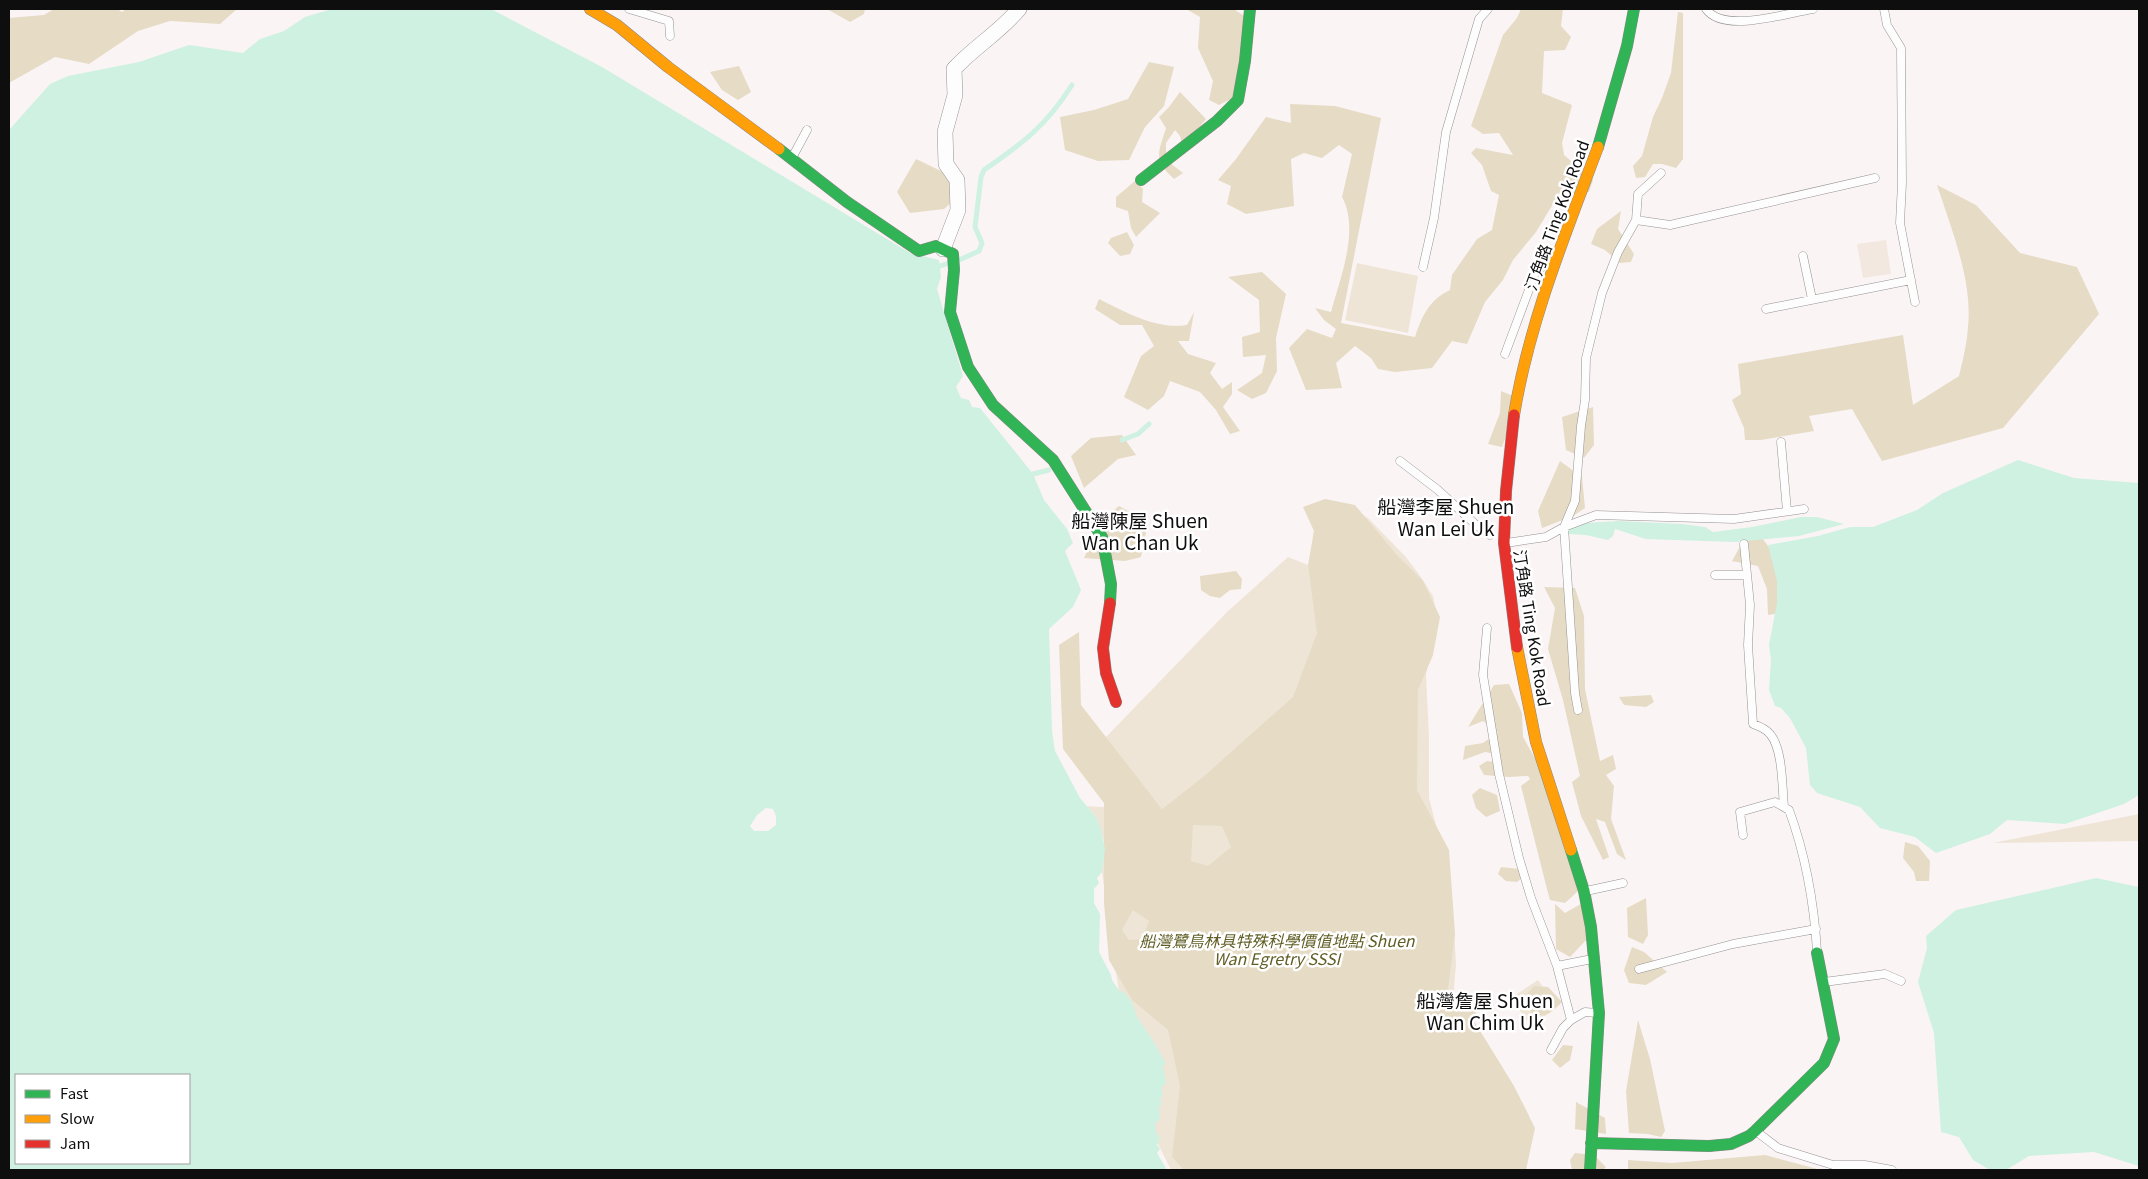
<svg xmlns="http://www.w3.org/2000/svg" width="2148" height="1179" viewBox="0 0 2148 1179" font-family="Georgia,'Noto Sans TC',serif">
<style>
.green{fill:#efe5d7}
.forest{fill:#e6dbc5;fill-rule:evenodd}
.pitch{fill:#f3e8e0}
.water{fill:#cef1e1;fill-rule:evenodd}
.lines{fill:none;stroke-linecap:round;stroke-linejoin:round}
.stream{stroke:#cef1e1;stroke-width:5}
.lane-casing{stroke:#959292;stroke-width:9}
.street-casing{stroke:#959292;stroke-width:16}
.fast-casing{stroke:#8b8889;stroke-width:12}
.slow-casing{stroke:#8b8889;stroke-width:12}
.jam-casing{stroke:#8b8889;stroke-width:12}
.lane{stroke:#fefdfe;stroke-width:8}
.street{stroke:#fefdfe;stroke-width:15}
.fast{stroke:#30b455;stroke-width:11}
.slow{stroke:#ff9f0a;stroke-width:11}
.jam{stroke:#e5322d;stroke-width:11}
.labels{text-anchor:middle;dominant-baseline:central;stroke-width:5;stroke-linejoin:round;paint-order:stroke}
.street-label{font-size:16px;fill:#0e0e0e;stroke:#fff}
.park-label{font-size:16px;font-style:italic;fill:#605e25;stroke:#fff}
.quarter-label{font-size:19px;fill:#0e0e0e;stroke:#fff}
</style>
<rect width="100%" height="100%" fill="#fbf4f5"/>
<path class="green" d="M1357,263L1418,276L1408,333L1345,320Z
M1352,507L1369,519L1405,556L1421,577L1433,596L1437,616L1426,675L1429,738V798L1449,874L1453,906L1456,965L1454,987L1453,1019L1515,1089L1529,1116L1527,1124L1495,1170H1171L1152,1132L1119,993L1102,872L1105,844L1096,817L1087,806L1185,813L1278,711L1205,775L1162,809L1105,738L1227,612L1288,557L1308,565L1314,604L1313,534L1317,523Z
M2139,814V841L1993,843Z
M1538,980L1557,1007L1531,1026L1511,998Z"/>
<path class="forest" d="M54,9H117L122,12L126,9H237L220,24L170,21L138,31L89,64L55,57L9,83V18L44,15Z
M827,9H865L864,14L850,22Z
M1186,9H1234L1251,21L1239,95L1219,105L1209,100L1213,81L1198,48L1200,17Z
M1521,9H1563L1561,26L1571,37L1565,50L1544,51L1542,93L1572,105L1562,143L1564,155L1593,180L1589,192L1559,194L1536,232L1513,260L1503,280L1485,302L1467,344L1452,341L1432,368L1395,372L1378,369L1371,358L1355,346L1336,363L1342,388L1306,390L1289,348L1307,329L1332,338L1336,329L1324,320L1315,308L1331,312C1340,279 1360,229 1342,197L1352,154L1339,145L1322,158L1304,153L1291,159L1294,206L1246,214L1227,204L1231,186L1218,180L1236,159L1266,117L1291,123L1290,104L1335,106L1381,118L1341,323L1415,337C1422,316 1429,300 1450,290L1452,275L1477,239L1492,230L1499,195L1491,191L1482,165L1471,153L1476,148L1513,155L1499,133L1483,134L1471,126L1503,35L1517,18Z
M1678,12L1683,13V159L1676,168L1662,164H1653L1645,177L1636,178L1633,166L1642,156L1653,117L1662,98L1671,73Z
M1149,62L1174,67L1164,106L1145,127L1129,160L1098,161L1065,150L1060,117L1094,110L1128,99Z
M739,66L751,92L738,100L722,90L710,72Z
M1180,92L1206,119L1183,147L1180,136L1175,130L1166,143V160L1183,173L1174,179C1153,159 1158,154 1166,128L1159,117L1169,107Z
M916,159L941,171L964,192L944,209L910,213L897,192Z
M1135,181L1143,189L1142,202L1160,213L1136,237L1131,228L1128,211L1116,207V197Z
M1937,185L1976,205L2020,253L2077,267L2099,314L2003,428L1882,461L1852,409L1809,416L1814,431L1761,440H1745L1744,428L1732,400L1741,394L1738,364L1903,335L1913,405L1959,376C1963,360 1967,343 1968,327C1973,281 1951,228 1937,185Z
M1621,211L1618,229L1634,254L1631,262L1620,263L1605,250L1591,244L1597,229Z
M1127,232L1134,245L1130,254L1120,256L1108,243L1111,238Z
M1262,272L1286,294L1276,338L1277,371L1266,393L1252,399L1237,390L1262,373L1266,355L1243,357L1242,337L1260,332L1259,300L1228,277Z
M1099,299C1125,312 1157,330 1187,325L1194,312L1189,341H1178L1188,354L1216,363L1210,373L1222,389L1232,382V394L1223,407L1240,431L1230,434L1216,410L1200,392L1170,381L1164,396L1148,410L1124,397L1141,356L1154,346L1142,325H1120L1095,309Z
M1501,391L1520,399L1502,447L1488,444L1500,413Z
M1593,407L1594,445L1584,458L1566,450L1562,417Z
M1122,435L1136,455L1118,459L1084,488L1071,456L1091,438Z
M1560,461L1582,477L1585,508L1573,516L1542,528L1538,511Z
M1325,499L1355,505L1397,555L1423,581L1440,617L1433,655L1418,690L1417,790L1449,850L1455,934L1445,1012L1480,999L1474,1021L1514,1086L1535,1128L1526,1170H1184L1172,1157L1180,1086L1168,1030L1132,1000L1109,960L1104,903V803L1063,749L1059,645L1079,632L1081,705L1162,809L1205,775L1293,697L1317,633L1308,565L1314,531L1303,507ZM1193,825L1222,826L1231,847L1208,866L1191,861ZM1133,910L1149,921L1142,939L1129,940L1122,930Z
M1119,506L1148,522L1141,557L1125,561L1084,558L1100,522Z
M1748,532L1760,535L1784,568L1782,613L1768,615L1767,589L1758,566L1732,561Z
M1236,571L1242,579L1241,589L1230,590L1220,598L1210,596L1201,590L1200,576Z
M1544,587L1575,588L1584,616L1585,689L1600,761L1613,755L1616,769L1606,775L1614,786L1611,819L1626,860L1617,854L1605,822L1596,819L1609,857L1603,860L1581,816L1572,782L1580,776L1563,700L1548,649L1555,608Z
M1509,684L1522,713L1523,737L1560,803L1578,891L1565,903L1550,900L1547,889L1521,786L1530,779L1528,776L1509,777L1484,775L1479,766L1487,761L1501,763L1500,755L1485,752L1463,760L1465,746L1483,743L1498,732L1483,721L1468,727L1494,685Z
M1651,695L1654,702L1646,707L1624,705L1619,697Z
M1480,788L1497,795L1500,811L1486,817L1476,808L1472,795Z
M1905,842L1918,846L1930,861L1929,881H1916L1914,872L1903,858Z
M1501,867L1519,869L1523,877L1517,882L1506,881L1498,874Z
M1646,898L1648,935L1643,944L1628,937L1627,908Z
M1586,901L1588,938L1570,957L1556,949L1555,904L1565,913Z
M1632,947L1644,952L1667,972L1646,985L1629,983L1624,970Z
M1534,986L1548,987L1562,1002C1544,1021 1537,1019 1520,1002Z
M1638,1020L1650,1059L1665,1131L1661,1137L1648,1134L1629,1133L1626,1091Z
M1563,1045L1573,1046L1570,1060L1560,1068L1552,1060Z
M1576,1102L1605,1118L1606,1134L1575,1129Z
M1575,1153L1594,1155L1606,1167L1603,1170H1572L1570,1160Z
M1765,1155L1821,1170H1628V1160L1672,1163Z"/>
<path class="pitch" d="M1886,240L1891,274L1863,278L1857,244Z"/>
<path class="water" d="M332,9H491L602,67L910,253L939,260L941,277L937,289L963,376L956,387L961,398L969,400L972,407L980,408L1033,474L1044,500L1067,529L1073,543L1065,551L1081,590L1073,607L1049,629L1052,731L1055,751L1080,798L1096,817L1101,829L1105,849L1102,872L1097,878L1099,883L1094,889V903L1100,914L1099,952L1111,975L1112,980L1120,992L1123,991L1132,1002L1137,1017L1152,1039L1166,1064L1163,1066L1166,1083L1161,1088L1163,1094L1160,1100L1162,1104L1159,1107L1160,1120L1155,1123L1156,1132L1160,1138L1157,1145L1160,1149L1157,1153L1167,1170H9V130L50,84L68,76L139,62L189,45L243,53L260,39L284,31L305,17ZM766,808L773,809L776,816V825L768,831H754L750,826L757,815ZM16,1075H189V1163H16Z
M2018,460L2074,478L2139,483V795L2124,804L2065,824L2007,820L1990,834L1936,853L1915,837L1880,828L1860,807L1817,793L1810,785L1806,748L1790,718L1781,708L1775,706L1769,690L1771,660L1769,645L1777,603V581L1768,545L1818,536L1850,527H1873L1917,510L1943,493Z
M1801,517H1817L1844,524L1799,536L1735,542L1646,539L1615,529L1613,536L1608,540L1586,535L1568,534L1569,527L1584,523L1619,521L1682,524L1705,527L1713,532L1752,527Z
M2096,878L2139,887V1166L2094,1152L2029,1156L2006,1170H1990L1973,1160L1959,1137L1941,1132L1934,1033L1918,982L1927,948L1926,936L1956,910Z"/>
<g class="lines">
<path class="stream" d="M957,261L979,251L982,243L975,227L981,177L984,170C1023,143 1046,126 1072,85
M940,266L949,263
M1122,440L1138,434L1149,424
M1033,474L1049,470"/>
<defs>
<path id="lane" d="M629,9L669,21L670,36
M1706,9C1724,34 1786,13 1813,9
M1884,9L1887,25L1901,48L1902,183L1900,223L1915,302
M793,156L807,130
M1636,220L1670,225L1875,178
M1803,256L1812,299
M1423,267L1434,218L1446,132L1479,19L1488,9
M1766,309L1911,280
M1505,354L1536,271L1550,262
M1781,442L1787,511
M1400,461L1438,490L1475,524L1490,535
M1506,543L1546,537L1564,527L1596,515L1734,519L1804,509
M1744,544L1750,605L1748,645L1753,724C1759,726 1766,729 1770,734C1783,749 1782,787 1784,806
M1715,575H1746
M1487,628L1483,675L1499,774L1519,858L1531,898L1557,966L1571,1020L1563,1028L1551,1050
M1578,710L1575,693L1564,527L1575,501L1581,426L1585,400L1586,358L1602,293L1618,252L1636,220L1638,194L1661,173
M1743,835L1740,812L1775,802L1789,810C1806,856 1814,903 1817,951
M1586,891L1623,883
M1557,966L1592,959
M1639,969L1733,944L1816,929
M1824,982L1885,974L1901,981
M1571,1020L1585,1012L1597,1013
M1757,1132L1778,1148L1833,1165H1865L1892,1170"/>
<path id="street" d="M943,249L958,210L957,180L946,164L945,132L955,95L954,69C974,47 1000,32 1019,9"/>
<path id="fast" d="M1598,147L1627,46L1634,9
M779,149L847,202L919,251L936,246L953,254L954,270L950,312L968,367L993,405L1053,460L1102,537L1111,584L1110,603
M1141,180L1217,121L1238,100L1245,61L1250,9
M1571,850L1584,891L1591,927L1599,1013L1590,1170
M1591,1143L1709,1146L1731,1144L1749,1136L1755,1131L1824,1063L1834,1039L1817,953"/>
<path id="slow" d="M590,9L617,25L668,67L779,149
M1514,415C1529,323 1565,235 1598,147
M1517,647L1536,742L1571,850"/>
<path id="jam" d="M1514,415L1506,491L1504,543L1517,647
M1110,603L1103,648L1106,673L1116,702"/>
</defs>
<use href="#lane" class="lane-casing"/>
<use href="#street" class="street-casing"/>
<use href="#fast" class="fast-casing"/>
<use href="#slow" class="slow-casing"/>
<use href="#jam" class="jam-casing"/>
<use href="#lane" class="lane"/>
<use href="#street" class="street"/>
<use href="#fast" class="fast"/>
<use href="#slow" class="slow"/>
<use href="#jam" class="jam"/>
</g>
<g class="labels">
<g class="street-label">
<text transform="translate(1556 215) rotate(-70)">汀角路 Ting Kok Road</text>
<text transform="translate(1533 628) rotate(81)">汀角路 Ting Kok Road</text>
</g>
<g class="park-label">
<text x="1277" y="940">船灣鷺鳥林具特殊科學價值地點 Shuen<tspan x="1277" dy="18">Wan Egretry SSSI</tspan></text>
</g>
<g class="quarter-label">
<text x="1446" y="505">船灣李屋 Shuen<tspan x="1446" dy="22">Wan Lei Uk</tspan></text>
<text x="1140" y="519">船灣陳屋 Shuen<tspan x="1140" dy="22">Wan Chan Uk</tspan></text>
<text x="1485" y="999">船灣詹屋 Shuen<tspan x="1485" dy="22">Wan Chim Uk</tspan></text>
</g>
</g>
<rect width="2148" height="1179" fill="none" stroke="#0e0e0e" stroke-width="20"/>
<rect x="15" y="1074" width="175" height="90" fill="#ffffff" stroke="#9f9f9f"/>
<rect x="25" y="1090" width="25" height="8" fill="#30b455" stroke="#9f9f9f"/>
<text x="60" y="1099" font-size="15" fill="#0e0e0e">Fast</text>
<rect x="25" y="1115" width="25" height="8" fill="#ff9f0a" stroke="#9f9f9f"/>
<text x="60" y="1124" font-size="15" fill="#0e0e0e">Slow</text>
<rect x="25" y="1140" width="25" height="8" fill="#e5322d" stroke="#9f9f9f"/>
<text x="60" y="1149" font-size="15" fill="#0e0e0e">Jam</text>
</svg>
